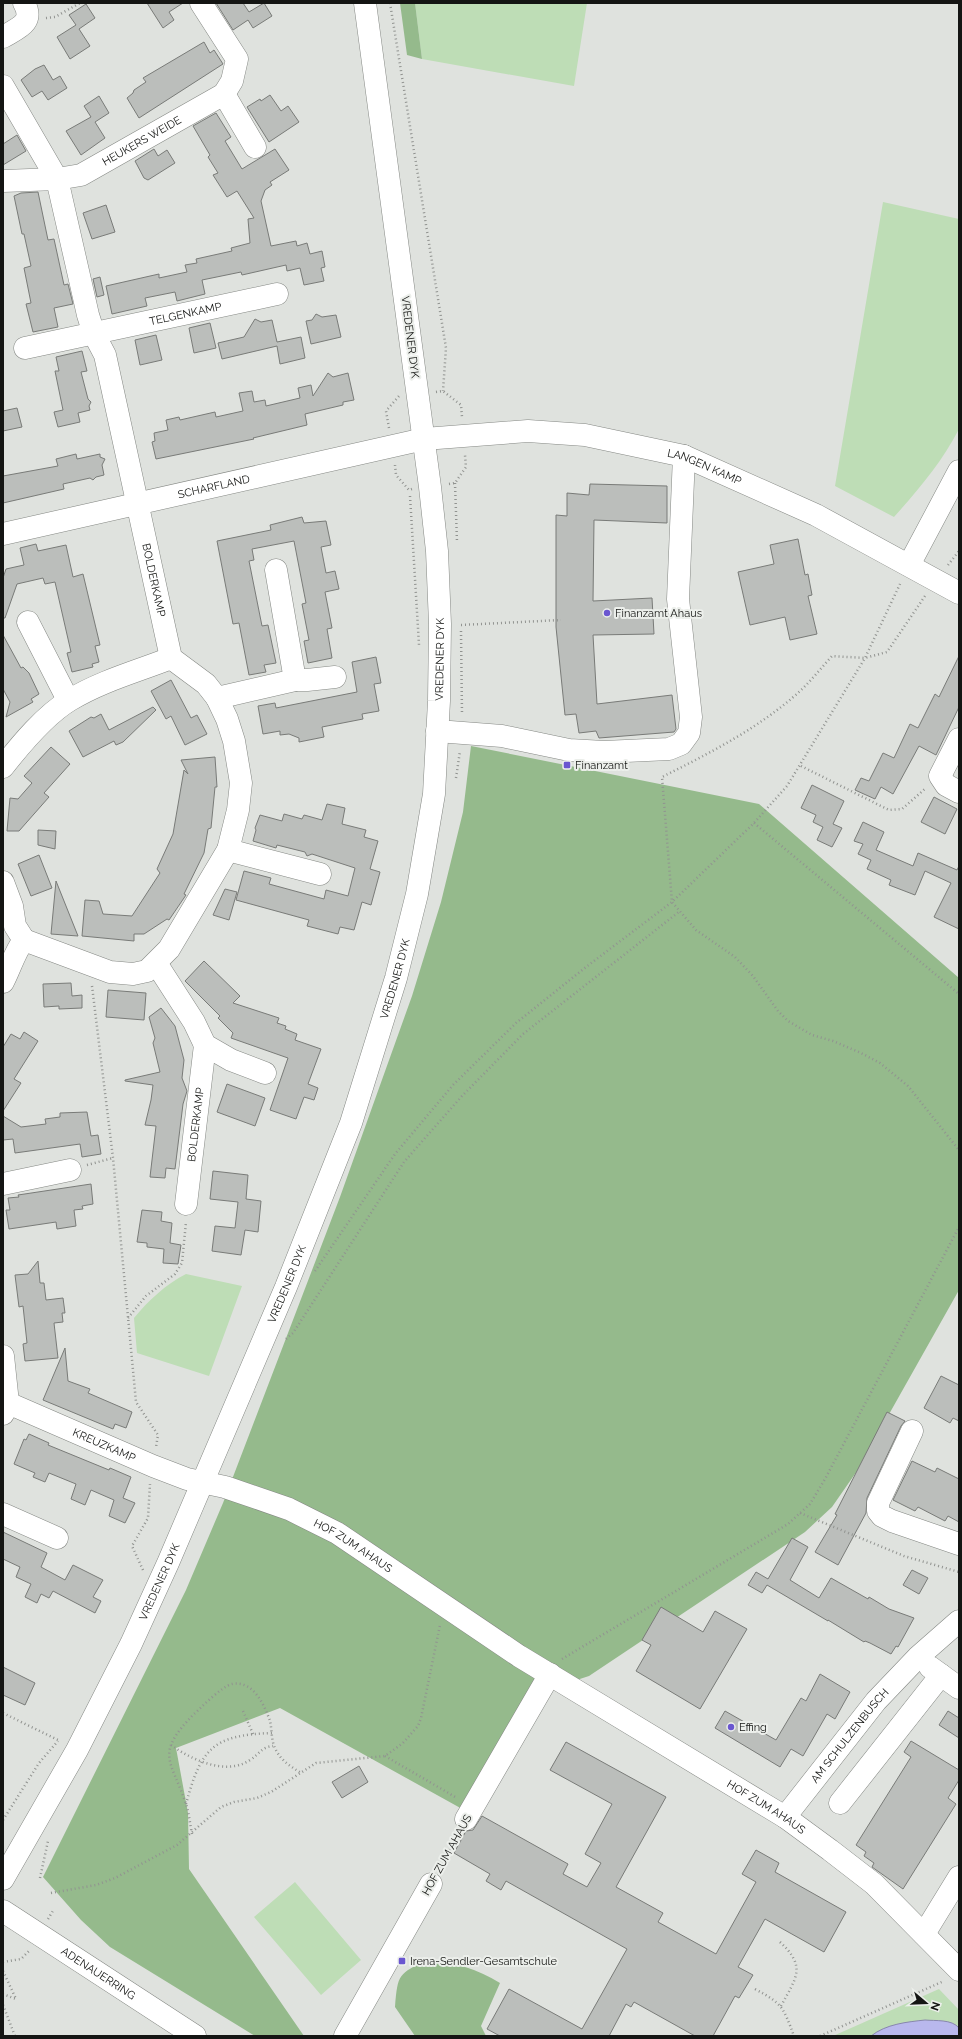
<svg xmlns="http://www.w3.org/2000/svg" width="962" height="2039" viewBox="0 0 962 2039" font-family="Raleway,sans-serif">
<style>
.green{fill:#beddb6}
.forest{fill:#95ba8c}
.water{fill:#b9b8ed;stroke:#8887ac}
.building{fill:#bbbebb;stroke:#797b78}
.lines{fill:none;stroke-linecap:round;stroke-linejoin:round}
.minor-casing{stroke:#858884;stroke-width:23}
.major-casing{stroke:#858884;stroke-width:23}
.path{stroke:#919390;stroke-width:2.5;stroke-dasharray:1 3;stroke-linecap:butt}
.minor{stroke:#fff;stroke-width:22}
.major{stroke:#fff;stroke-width:22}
.poi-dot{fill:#6a56d0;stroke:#ecefeb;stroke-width:1.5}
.labels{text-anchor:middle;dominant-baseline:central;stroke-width:4;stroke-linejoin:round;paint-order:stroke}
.street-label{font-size:11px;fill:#141513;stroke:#ecefeb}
.poi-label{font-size:11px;fill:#141513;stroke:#ecefeb;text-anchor:start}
</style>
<rect width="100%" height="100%" fill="#dfe2de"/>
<path class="green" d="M415,3H587L574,86L422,59Z
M883,202L959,219V429C942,462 919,489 894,517L835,486Z
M186,1274L242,1286L209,1376L137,1353L134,1318C148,1301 166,1284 186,1274Z
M295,1882L361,1960L321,1995L254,1917Z
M939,1989L959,2010V2036H833Z"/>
<path class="forest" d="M400,3H415L422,59L407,55Z
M471,746L759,804L959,978V1290L857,1471L832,1507L805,1532L589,1676L546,1690L464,1810L280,1708L176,1748L188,1813L189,1869L304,2036H255L110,1947L81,1920L43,1877L186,1590L223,1503L340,1197L412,996L441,902L463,812Z
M428,1959C454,1962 477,1969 500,1983L481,2026L486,2036H415L395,2007C398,1973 398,1975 428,1959Z"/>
<path class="water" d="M925,2020C935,2021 952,2019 959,2028V2036H871C886,2024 907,2022 925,2020Z"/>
<path class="building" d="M147,3H183L169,12L174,20L163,28Z
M216,3H243L249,12L264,3L272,16L253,28L248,20L233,30Z
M86,4L95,18L79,29L90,46L70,59L57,37L76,25L69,15Z
M204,42L210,53L214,50L223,64L139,118L127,98L133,93L134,90L146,82L143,78Z
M44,65L53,80L60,76L67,88L48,100L42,91L32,97L21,80L35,69Z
M270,95L281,111L288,106L299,122L269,142L247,107L260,99L261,101Z
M99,96L109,113L95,122L105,138L81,155L66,131L91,117L84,106Z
M216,113L231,137L225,141L242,169L275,149L289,170L270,182L272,185L265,190L261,201L271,246L296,241L297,246L307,243L310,254L322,251L325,267L321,268L324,281L304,285L300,268L287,271L286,265L242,275L241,272L202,280L205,294L177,301L175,292L145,298L147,306L112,314L106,286L159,274V278L187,272L185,265L197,263L196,259L232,251L231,248L250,243L248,219L254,218L237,191L227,197L213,175L218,173L208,157L210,155L193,126Z
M17,135L26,151L3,165V144Z
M154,149L158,156L167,150L175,163L148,180L144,178L135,161Z
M38,192L48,240L54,239L64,285L68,284L73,304L54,308L58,327L33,332L26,304L31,303L24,268L31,266L24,234H22L14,196L21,193Z
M106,205L115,232L92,239L83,213Z
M100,277L104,295L97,297L93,279Z
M316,314L322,317L336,315L341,337L311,344L306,321L312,320Z
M255,319L261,322L272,320L277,342L301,337L305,358L280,364L277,346L222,359L218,343L244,337Z
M210,323L216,348L194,353L189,328Z
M156,335L162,360L140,365L135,340Z
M82,351L87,371L81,372L88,399L91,402L89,406L90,410L78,413L80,422L58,427L54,412L63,410L55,371H59L56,357Z
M328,373L333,377L348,373L354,400L343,402V405L305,414L307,425L253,438L254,439L156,459L152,442L155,441L154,433L168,430L166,420L179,417L180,420L215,412L216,417L243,411L239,393L252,391L254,402L265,400L266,406L300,398L298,388L311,385L313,396Z
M17,408L22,427L3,431V411Z
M76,454L77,459L100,454V457L105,459L102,465L104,475L96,477L93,480L90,478L63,484L64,489L3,503V476L58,466L56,459Z
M590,484L667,486V523L594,520L593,601L652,598L654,634L593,635L597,704L672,695L676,729L674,732L599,738L596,731L579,733L576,714L565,715L556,627V515L567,516V493L589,495Z
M302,517L304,523L326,521L331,545L321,547L326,573L335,571L339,589L325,592L332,628L327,629L332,658L308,663L304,641L309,640L302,604L306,603L294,541L252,549L254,560L249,561L262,626L268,625L276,663L264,665L266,672L249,675L239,623L233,624L217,541L271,530L270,525Z
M798,539L805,575L808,574L812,595L808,596L817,634L790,640L785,617L750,625L738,572L774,564L770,545Z
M36,544L38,551L66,545L73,577L83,574L100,645L95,646L99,662L92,664L93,667L72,672L67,653L71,652L55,582L45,584L43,578L17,584L5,618H3V578L6,569L24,565L20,548Z
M3,635L21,668L23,667L29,673L39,694L31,699L33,702L6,717L10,702L3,689Z
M959,656V707L936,755L919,746L893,794L881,787L875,799L855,790L861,778L869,781L883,753L894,758L910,724L918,728L935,694L939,697Z
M376,657L381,683L374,684L379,711L362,714L363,719L322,727L324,737L299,742V738L289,734L280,735V731L263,734L258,706L275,703L276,708L357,692L352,662Z
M171,680L191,718L197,715L207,734L185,745L171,716L166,719L151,691Z
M153,707L156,710L123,742L116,745L114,741L83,757L69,731L91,717L94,718L101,714L109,730Z
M51,747L70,764L44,793L49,797L19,831H7L10,798L18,799L32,783L24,776Z
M215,757L217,787H215L211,828L208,829L204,853L184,894L186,895L169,920L167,919L144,934H134V941L82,936L85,900L99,901L103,914L132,916L160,873L157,869L173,834L184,770L188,774L181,760Z
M812,785L844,801L833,824L842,828L832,847L817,840L823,827L813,822L816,815L801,808Z
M934,797L957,809L945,834L921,822Z
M327,804L345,808L342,824L366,830L364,837L378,841L370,869L380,872L371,905L362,902L354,930L340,927L338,934L307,926L309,920L236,900L244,871L271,878L269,884L324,899L326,890L348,896L355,868L312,854L307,856L305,852L277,845L276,848L253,841L256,830L255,828L260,815L282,821L284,814L302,819L304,815L322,820Z
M863,822L884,832L876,850L913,866L918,853L957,870L959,866V929L934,917L951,883L925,871L915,895L889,885L891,880L867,869L871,860L858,854L863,844L854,841Z
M38,830L56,831L55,849L38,845Z
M39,855L52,888L31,896L18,864Z
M56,881L78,936L51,934Z
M225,889L237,892L229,920L213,915Z
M204,961L240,996L233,1003L279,1018L277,1023L286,1026L285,1029L297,1034L295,1040L321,1049L308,1084L318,1088L314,1100L304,1097L296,1119L270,1110L288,1058L231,1038L233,1033L218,1018L220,1016L185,981Z
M71,983L72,996L82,995V1008L59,1009V1006L44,1007L43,984Z
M108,990L146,993L144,1020L106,1017Z
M161,1008L175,1026L184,1060L182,1078L187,1091L183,1104L175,1169L166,1168L165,1178L150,1177L156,1126L145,1125L151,1100L153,1085L125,1081V1080L160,1072L153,1043L155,1038L149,1017Z
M24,1032L38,1041L14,1079L21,1083L3,1111V1047L11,1034L20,1039Z
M227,1084L265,1098L255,1126L217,1112Z
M87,1112L91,1136L98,1135L101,1154L82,1157L80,1144L15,1153L13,1139L3,1140V1116L21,1127L46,1124L45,1119L60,1117V1113Z
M213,1171L248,1175L246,1199L261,1201L258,1232L245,1230L241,1255L212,1251L215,1226L235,1228L238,1202L210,1199Z
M91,1184L93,1204L82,1206L83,1209L74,1210L76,1226L57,1229L56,1222L9,1229L6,1210H10L8,1198L19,1197L18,1195Z
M142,1210L162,1212L161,1221L172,1223L170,1243L181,1245L178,1264L163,1263L164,1249L147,1247V1243L137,1242Z
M38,1261L40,1283H44L46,1300L63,1298L65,1313H62L63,1322L54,1323L58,1358L25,1361L23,1344L27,1343L23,1306L19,1307L15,1275L28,1274Z
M65,1348L68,1381L90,1389L88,1393L132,1412L126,1428L115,1424L113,1429L43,1400Z
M941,1376L959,1385V1421L953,1418L950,1423L924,1408Z
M887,1412L905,1421L901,1426L867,1498L866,1513L838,1565L815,1552L837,1515L835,1514Z
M29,1434L49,1443L48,1445L109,1470L110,1468L131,1477L123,1498L135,1503L125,1523L109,1516L114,1500L91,1490L85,1505L71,1499L76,1484L49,1473L45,1482L33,1477L35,1473L14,1464L24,1439L26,1440Z
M912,1461L935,1472L937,1468L959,1479V1522L948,1516L945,1521L918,1507L915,1511L893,1500Z
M3,1532L47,1553L41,1567L65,1580L73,1565L103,1580L93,1597L101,1601L95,1613L53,1591L49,1598L41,1594L37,1603L25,1597L31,1584L16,1577L20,1567L3,1559Z
M792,1538L808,1547L790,1580L819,1598L831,1578L868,1599L869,1597L889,1609L914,1618L898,1647L896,1646L891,1654L870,1643L865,1641L864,1642L828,1620V1621L767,1585L762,1593L748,1585L756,1572L768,1579Z
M912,1570L928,1578L919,1594L903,1585Z
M661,1607L703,1632L715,1611L747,1629L700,1709L636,1671L651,1645L642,1640Z
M3,1667L35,1683L25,1705L3,1695Z
M820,1674L850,1692L835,1719L827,1714L803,1756L791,1749L780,1767L715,1728L725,1711L776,1740L801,1698L806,1701Z
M948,1711L959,1718V1738L939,1725Z
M911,1741L959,1770V1780L948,1798L956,1804L903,1889L872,1867L874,1863L864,1856L866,1852L856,1845L911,1757L904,1752Z
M566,1742L666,1797L616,1887L663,1913L658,1922L716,1954L756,1882L742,1874L756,1850L779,1863L775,1872L846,1912L824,1952L765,1919L738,1967L753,1975L739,1998L735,1996L713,2036H695L634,2002L631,2007L626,2004L609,2036H500L487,2029L509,1989L582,2029L627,1949L506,1881L501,1890L486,1881L490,1874L454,1853L466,1831L473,1830L482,1816L568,1864L563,1874L587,1887L601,1863L585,1854L612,1804L550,1770Z
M359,1766L368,1782L342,1798L332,1782Z"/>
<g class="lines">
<defs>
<g id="minor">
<path d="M3,37C18,28 35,23 24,3"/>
<path id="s1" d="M3,86L57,179L88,315L94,334L105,355L171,658L206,684L217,698L227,719L234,741L241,783L238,810L228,850L169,949L147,971L133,974L110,972L24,940"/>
<path d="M224,94L255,147"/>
<path id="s2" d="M3,181L57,179L81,175L224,94L232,81L237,59L201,3"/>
<path id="s3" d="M25,348L277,294"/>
<path id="s4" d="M3,534L424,439L528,431L585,435L684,456L816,515L959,593"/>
<path d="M909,565L959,471"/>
<path d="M28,622L68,700"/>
<path d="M295,680H307L335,677"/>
<path d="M217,698L295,680L276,570"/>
<path d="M437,731L502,736L569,750L604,752L669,749L681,744L689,733L691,717L678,599L684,456"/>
<path d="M959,739L940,776L946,785L959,792"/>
<path d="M3,767C21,744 45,715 70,700C101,681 138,671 171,658"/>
<path d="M228,850L320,874"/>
<path d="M3,882L12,906L15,926L24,940C15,951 10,969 3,982"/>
<path d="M156,963L194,1022L205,1045L231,1060L265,1073"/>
<path d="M3,1184L70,1170"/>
<path id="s5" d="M186,1204L205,1045"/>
<path d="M3,1356L8,1403"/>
<path id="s6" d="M3,1414L8,1403L153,1466L187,1479L225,1487L289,1509L337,1533L519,1656L785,1817L830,1850L874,1884L959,1970"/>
<path d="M912,1431L878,1503V1511L882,1516L892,1521L959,1544"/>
<path d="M3,1514L57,1538"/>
<path d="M930,1667L959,1688"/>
<path d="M840,1803L941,1675"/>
<path id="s7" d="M785,1817L876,1701L918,1657L959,1621"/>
<path d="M466,1819L550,1674"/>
<path d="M924,1934L959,1877"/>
<path d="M345,2036L431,1884"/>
</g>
<g id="major">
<path id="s8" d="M3,1879L77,1750L131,1644L168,1563L286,1287L351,1123L396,978L417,894L434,794L439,701L440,624L437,551L430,487L365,3"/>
<path id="s9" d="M3,1911L195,2036"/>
</g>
</defs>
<use href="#minor" class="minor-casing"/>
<use href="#major" class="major-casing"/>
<path class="path" d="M390,3L446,348L443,391
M46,18L55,17L80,3
M436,392L443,391L461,405L462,417
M389,428L386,411L399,396
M395,465L396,475L409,490L412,489
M455,483L457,542
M449,484L455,483L466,467L465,455
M410,496L419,645
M948,565L959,551
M925,596L887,652L865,658L832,656C821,668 811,681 799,692C759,728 710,753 662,777L672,902L696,930L735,957L753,976L778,1011L788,1021L812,1035L833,1041L861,1053L880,1063L908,1086L959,1150
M461,625L561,620
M461,631L462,714
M801,766L889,810L902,809L926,788
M456,778L460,751
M754,823L959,994
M92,986L113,1158L136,1402L158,1435L156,1447
M87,1165L113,1158
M315,1271L395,1154L453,1085L516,1023L586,967L672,902L754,823L787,786L865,658L901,582
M128,1318L146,1296L175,1274L182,1263L186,1222
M286,1339L293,1333L404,1162L462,1096L523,1034L680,911
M800,1513L904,1556L959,1572
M143,1570L132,1546L148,1518L150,1484
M562,1659L788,1524L810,1504L825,1479L959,1227
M243,1711L253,1734
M3,1713L60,1741
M171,1745C192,1760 226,1776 250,1760C260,1754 261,1747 273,1746
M385,1756L457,1798
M186,1804C201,1749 212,1735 272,1733
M3,1820L39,1763L58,1741
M192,1834C190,1824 189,1813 186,1804C171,1759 154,1755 194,1714C202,1707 222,1686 232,1684C253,1680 264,1704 270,1721C272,1729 271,1740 275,1748C280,1760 290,1766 301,1773
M440,1868L457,1836
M40,1878L48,1841
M51,1893L96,1885L115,1878L177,1845L221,1807L234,1802L257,1798L271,1792L316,1763L385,1756L403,1743L418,1726L421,1718L440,1625
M48,1919L54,1909
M780,1942C807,1967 796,1978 781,2006
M3,1962L21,1959L29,1951
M3,1971L16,1999L3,1994
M755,1989C783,2004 783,2007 794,2036
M3,2005L15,2036
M820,2036L944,1981"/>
<use href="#minor" class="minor"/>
<use href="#major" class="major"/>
</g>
<g class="poi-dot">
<circle cx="607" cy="613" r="4"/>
<rect x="563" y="761" width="8" height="8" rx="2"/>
<circle cx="731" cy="1727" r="4"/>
<rect x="398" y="1957" width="8" height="8" rx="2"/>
</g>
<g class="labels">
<g class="street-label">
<text stroke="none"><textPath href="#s2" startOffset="148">HEUKERS WEIDE</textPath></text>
<text stroke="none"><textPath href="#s3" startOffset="164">TELGENKAMP</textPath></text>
<text transform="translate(410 337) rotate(83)">VREDENER DYK</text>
<text stroke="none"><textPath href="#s4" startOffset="717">LANGEN KAMP</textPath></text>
<text stroke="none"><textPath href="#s4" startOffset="216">SCHARFLAND</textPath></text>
<text stroke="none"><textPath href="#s1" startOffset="521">BOLDERKAMP</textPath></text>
<text stroke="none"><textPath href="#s8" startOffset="1308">VREDENER DYK</textPath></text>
<text stroke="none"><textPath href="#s8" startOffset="984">VREDENER DYK</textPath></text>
<text stroke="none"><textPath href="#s5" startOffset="80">BOLDERKAMP</textPath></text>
<text stroke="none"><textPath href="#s8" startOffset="660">VREDENER DYK</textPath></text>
<text stroke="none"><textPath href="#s6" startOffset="117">KREUZKAMP</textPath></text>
<text stroke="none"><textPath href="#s6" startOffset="387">HOF ZUM AHAUS</textPath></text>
<text stroke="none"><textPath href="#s8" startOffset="336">VREDENER DYK</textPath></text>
<text stroke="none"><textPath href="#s7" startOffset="104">AM SCHULZENBUSCH</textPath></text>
<text stroke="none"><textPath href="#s6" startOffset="876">HOF ZUM AHAUS</textPath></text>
<text transform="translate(447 1855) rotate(-61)">HOF ZUM AHAUS</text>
<text stroke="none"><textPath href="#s9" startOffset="114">ADENAUERRING</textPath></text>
</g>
<g class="poi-label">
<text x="615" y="613">Finanzamt Ahaus</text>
<text x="575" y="765">Finanzamt</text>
<text x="739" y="1727">Effing</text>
<text x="410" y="1961">Irena-Sendler-Gesamtschule</text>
</g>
</g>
<rect width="962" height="2039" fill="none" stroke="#141513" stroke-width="8"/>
<g transform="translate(926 2003) rotate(109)" stroke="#ecefeb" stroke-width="3" paint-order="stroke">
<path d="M0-3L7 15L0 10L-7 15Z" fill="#141513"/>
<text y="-6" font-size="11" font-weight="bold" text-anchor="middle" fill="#141513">N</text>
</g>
</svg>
